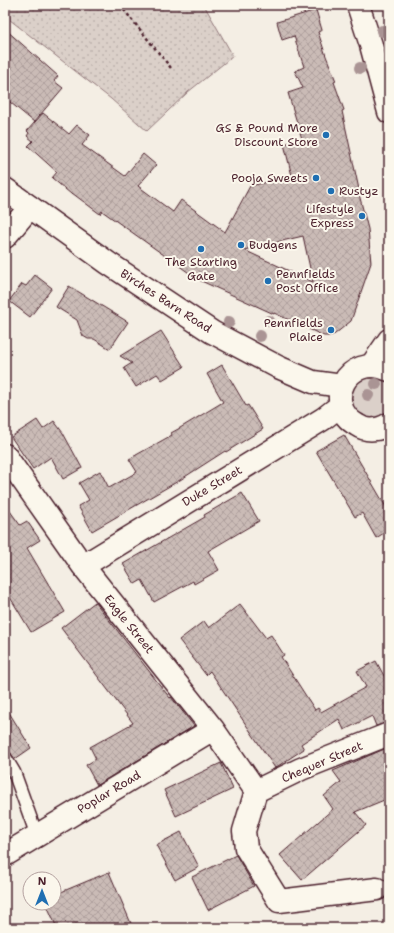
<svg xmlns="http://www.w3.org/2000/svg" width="394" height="933" viewBox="0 0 394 933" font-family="'Shantell Sans',sans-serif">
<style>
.grass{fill:#dbd0c9;stroke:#92787a}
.garden{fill:url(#garden-dots);stroke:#92787a}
.building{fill:url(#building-cross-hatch);stroke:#4a1f2b;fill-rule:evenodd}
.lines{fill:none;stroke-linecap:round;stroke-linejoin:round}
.service-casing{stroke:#4a1f2b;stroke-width:15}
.minor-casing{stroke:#4a1f2b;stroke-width:25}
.tertiary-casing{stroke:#4a1f2b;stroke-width:25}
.secondary-casing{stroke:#4a1f2b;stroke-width:25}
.path{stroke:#4a1f2b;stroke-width:2.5;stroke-dasharray:3 3;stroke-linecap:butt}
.service{stroke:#fbf7ec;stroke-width:12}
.minor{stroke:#fbf7ec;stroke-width:22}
.tertiary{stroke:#fbf7ec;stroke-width:22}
.secondary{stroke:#fbf7ec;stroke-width:22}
.tree{fill:#aa9494}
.poi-dot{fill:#1f6fb2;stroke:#fbf7ec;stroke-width:1.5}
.labels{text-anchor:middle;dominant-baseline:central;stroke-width:4;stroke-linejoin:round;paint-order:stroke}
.poi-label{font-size:12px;fill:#4a1f2b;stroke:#fbf7ec;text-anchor:end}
.street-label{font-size:12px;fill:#4a1f2b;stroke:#fbf7ec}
</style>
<defs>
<pattern id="garden-dots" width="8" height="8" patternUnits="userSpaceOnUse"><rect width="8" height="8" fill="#dbd0c9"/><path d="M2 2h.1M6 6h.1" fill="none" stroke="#bdb2ad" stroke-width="1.8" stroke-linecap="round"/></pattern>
<pattern id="building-cross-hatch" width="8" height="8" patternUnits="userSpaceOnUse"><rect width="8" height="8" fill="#cabbb6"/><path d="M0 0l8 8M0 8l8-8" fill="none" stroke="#afa09d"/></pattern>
</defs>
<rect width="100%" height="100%" fill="#f4eee4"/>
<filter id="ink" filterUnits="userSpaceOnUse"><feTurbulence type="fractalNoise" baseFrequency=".025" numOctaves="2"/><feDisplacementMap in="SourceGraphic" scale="8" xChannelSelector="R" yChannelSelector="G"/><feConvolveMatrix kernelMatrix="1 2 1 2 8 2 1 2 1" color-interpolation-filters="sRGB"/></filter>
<g filter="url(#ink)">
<path class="grass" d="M364,376L384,378L389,382V411C372,430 340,409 352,387C355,383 360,379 364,376Z"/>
<path class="garden" d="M5,5H204L233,56L188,92L147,131L111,99L5,16Z"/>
<path class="building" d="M316,10L322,30L318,32L326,56L336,81L334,82L344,110L342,111L360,194H359L368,229L371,263L351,321L335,334L329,336H324L274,313V314L199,280L102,211L100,214L72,193L71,194L52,178L57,172L28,146L33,141L27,136L29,133L27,131L43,113L69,134L77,125L90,135L82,145L125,176L143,154L156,165L138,186L173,212L181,200L225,232L250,186L292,176L284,144L302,139L288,93L303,88L295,71L304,67L294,36L282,40L277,22ZM303,236L313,282L244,250Z
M5,29L58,76L54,81L63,88L34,122L5,98Z
M35,275L52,288L30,317L9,301L22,284L26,286Z
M69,286L128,322L110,349L94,339H88L83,336L77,320L56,307Z
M161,331L184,367L162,380L157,374L136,387L124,368L132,363L120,356Z
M222,365L246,406L248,405L263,429L226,452L225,451L180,480L92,531L78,506L89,500L79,483L100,471L109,488L137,472L129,459L172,435L171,433L180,428L223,402L207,374Z
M37,420L43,429L54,421L63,433L82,468L63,479L51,457L33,469L11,437Z
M344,435L389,512V530L376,538L362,513L355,517L316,451Z
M242,493L259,521L208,551L219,570L194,584L193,581L154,602L142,580L135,584L123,564L205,517L204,515Z
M5,504L20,525L27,521L40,540L27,548L65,612L31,632L5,589Z
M95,602L170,698L171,697L194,726L97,785L86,765L96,759L90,747L133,723L61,628Z
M240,604L266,638L271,635L284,655L281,657L315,710L318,708L321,712L366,687L357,671L376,661L389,685V722L376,726L372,716L344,730L339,719L301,744L304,749L275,768L210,671L206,675L179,640L204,621L209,628Z
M5,706L31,748L15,759L9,751L5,750Z
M389,747V798L355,812L366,825L302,880L280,855L333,809L324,796L341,782L333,771Z
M221,763L233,789L176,816L164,790Z
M181,832L199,867L175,880L156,845Z
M236,855L254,886L208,910L192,877Z
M109,872L133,928H57L46,903H54V895Z"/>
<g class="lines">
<defs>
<path id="service" d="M5,757L14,772L37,836"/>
<path id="minor" d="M5,237L30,207
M5,455L83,566L213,729L256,791
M83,566L323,419L341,405
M256,791L244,831L246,848L279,901L377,889
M256,791L301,769L389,734
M5,855L213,729"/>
<path id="tertiary" d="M358,5L371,45L389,112
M371,366L389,340"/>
<path id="secondary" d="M5,189L108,263L212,332L278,367L313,382L342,386
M389,370C347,351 321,405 357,425C367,432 379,430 389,424"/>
</defs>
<use href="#service" class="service-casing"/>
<use href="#minor" class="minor-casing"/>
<use href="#tertiary" class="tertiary-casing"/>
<use href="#secondary" class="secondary-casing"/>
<path class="path" d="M120,5L171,68"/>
<use href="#service" class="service"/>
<use href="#minor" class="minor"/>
<use href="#tertiary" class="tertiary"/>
<use href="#secondary" class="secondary"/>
</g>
<g class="tree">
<circle cx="382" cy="31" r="6"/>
<circle cx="360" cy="68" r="6"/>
<circle cx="269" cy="321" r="6"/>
<circle cx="229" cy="322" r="6"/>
<circle cx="260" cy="336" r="6"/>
<circle cx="376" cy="384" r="6"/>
<circle cx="368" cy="395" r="6"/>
</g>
</g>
<g class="poi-dot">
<circle cx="326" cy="135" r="4"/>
<circle cx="316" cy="178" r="4"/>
<circle cx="331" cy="191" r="4"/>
<circle cx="362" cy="216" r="4"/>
<circle cx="241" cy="245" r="4"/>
<circle cx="201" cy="249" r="4"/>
<circle cx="268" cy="281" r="4"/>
<circle cx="331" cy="330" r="4"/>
</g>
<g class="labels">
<g class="poi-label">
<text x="318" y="128">GS £ Pound More<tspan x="318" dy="14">Discount Store</tspan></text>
<text x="308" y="178">Pooja Sweets</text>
<text x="339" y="191" text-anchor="start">Rustyz</text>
<text x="354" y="209">Lifestyle<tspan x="354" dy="14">Express</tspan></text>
<text x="249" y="245" text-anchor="start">Budgens</text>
<text x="201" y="262" text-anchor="middle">The Starting<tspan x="201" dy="14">Gate</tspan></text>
<text x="276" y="274" text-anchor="start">Pennfields<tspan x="276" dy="14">Post Office</tspan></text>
<text x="323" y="323">Pennfields<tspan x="323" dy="14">Plaice</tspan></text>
</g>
<g class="street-label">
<text transform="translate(166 301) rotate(33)">Birches Barn Road</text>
<text transform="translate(212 486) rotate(-31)">Duke Street</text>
<text transform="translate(129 624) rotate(51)">Eagle Street</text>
<text transform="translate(322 762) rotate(-23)">Chequer Street</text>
<text transform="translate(109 792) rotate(-31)">Poplar Road</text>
</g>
</g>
<rect width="394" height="933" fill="none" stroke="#fbf7ec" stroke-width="20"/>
<rect x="10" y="10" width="374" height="913" fill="none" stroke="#4a1f2b" stroke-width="1.5" filter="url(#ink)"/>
<g transform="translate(42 891)"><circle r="19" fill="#fbf7ec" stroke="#b4a19f"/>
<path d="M0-3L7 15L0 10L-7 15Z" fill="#1f6fb2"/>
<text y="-6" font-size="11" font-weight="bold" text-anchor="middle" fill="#4a1f2b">N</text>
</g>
</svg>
